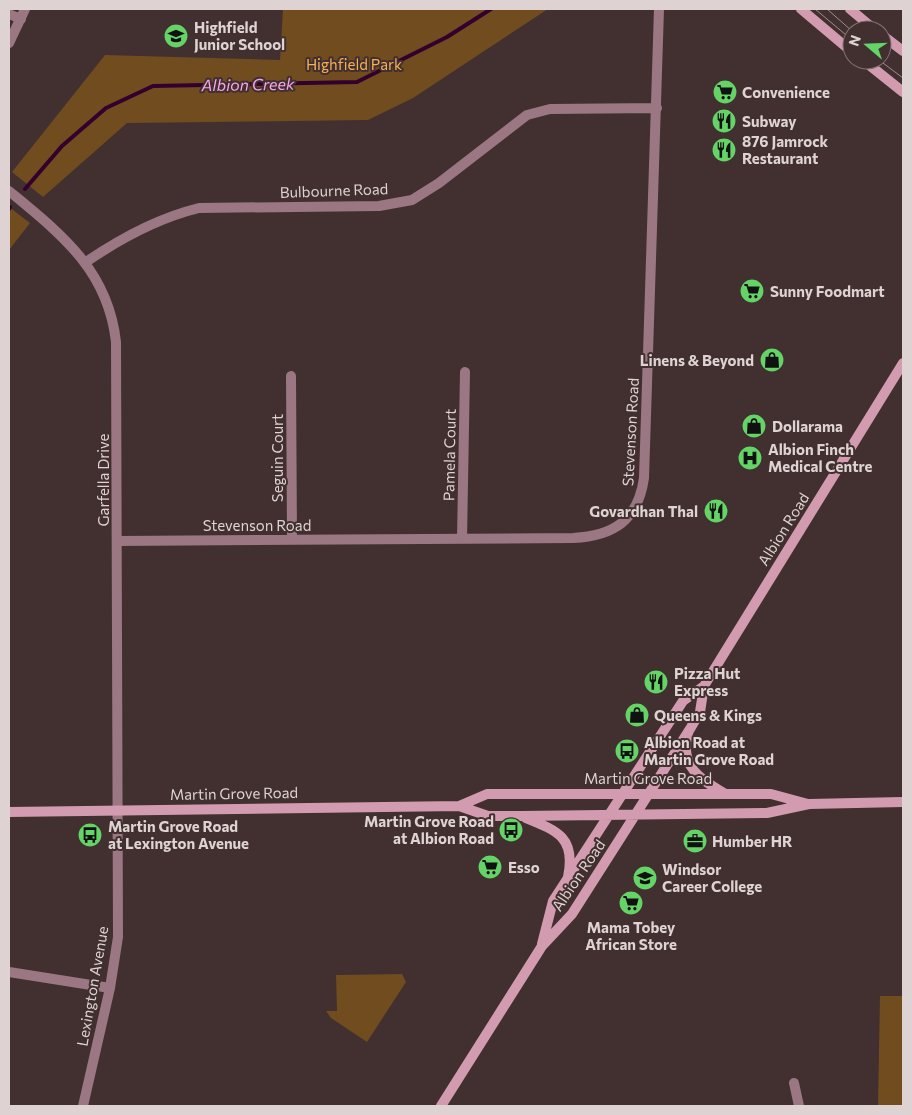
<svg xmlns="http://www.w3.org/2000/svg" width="912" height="1115" viewBox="0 0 912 1115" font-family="Commissioner,sans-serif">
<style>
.green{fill:#704c1f}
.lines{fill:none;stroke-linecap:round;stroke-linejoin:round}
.stream{stroke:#32002f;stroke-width:4}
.street{stroke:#9a7783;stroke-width:10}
.secondary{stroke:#d39baf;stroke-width:10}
.tram{stroke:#9c8e8d;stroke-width:1}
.labels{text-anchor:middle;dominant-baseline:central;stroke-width:4;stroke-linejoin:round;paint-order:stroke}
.poi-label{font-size:15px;font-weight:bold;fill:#ded3d2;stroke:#41302f;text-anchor:start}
.park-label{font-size:15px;fill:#f8b054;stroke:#41302f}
.street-label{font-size:15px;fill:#ded3d2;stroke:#41302f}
.water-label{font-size:16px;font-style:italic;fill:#f9a5ee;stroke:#41302f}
</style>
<rect width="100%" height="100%" fill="#41302f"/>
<path class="green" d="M283,9H548L413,98L368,120L127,123L43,197L12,172L105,55L280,60Z
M9,207L30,223L9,250Z
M402,974L406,982L367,1042L331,1018L326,1011H337L336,975Z
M880,996H903V1106H878Z"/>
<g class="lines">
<path class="stream" d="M25,189L62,146L106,108L153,86L357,82L447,37L491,9
M9,209L10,207"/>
<path class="street" d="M9,14L21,19
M9,43L25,9
M9,191C61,234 108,270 116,342L118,937L110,988L83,1106
M86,262C121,238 158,218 199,208L379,206L412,200L439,183L527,115L550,109L657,108
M291,376L292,540
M462,539L465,372
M118,541L573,538C614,536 638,520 644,478L659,9
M9,972L110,988
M794,1083L799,1106"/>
<path class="secondary" d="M801,9L852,52
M850,9L875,30
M882,35L903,51
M863,60L903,92
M688,734C679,766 700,779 724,793
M459,806L487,794H771L808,804
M9,812L459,806L488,816H521L767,813L809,804L903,802
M526,818C558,831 576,838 568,877
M542,944L553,901L683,701L704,686
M441,1106L542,946L572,914L690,729L700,712L704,686L903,363"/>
<path class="tram" d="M815,9L852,40
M827,9L852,31
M879,60L903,78"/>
</g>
<defs>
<symbol id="school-disc" viewBox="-11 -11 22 22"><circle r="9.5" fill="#64d467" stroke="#41302f"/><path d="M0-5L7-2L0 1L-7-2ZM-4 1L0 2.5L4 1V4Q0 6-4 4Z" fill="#111"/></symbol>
<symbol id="supermarket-disc" viewBox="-11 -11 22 22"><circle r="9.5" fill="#64d467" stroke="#41302f"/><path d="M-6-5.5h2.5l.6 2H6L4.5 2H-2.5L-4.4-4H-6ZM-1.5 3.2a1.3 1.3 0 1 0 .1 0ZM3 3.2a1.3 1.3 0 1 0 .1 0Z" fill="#111"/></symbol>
<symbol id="restaurant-disc" viewBox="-11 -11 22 22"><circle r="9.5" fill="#64d467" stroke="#41302f"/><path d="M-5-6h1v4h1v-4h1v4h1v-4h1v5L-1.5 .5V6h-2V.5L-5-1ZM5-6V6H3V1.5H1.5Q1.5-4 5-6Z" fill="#111"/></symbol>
<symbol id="shop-disc" viewBox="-11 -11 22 22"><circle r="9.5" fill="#64d467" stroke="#41302f"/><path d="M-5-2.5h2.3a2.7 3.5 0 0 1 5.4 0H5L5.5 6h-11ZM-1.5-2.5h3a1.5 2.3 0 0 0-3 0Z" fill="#111"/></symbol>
<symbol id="hospital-disc" viewBox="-11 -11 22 22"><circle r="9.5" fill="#64d467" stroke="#41302f"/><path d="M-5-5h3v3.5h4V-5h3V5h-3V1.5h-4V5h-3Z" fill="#111"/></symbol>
<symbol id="bus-disc" viewBox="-11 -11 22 22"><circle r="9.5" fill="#64d467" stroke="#41302f"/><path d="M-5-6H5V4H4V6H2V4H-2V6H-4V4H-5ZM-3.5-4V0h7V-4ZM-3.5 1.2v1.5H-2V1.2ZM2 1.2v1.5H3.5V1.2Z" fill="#111"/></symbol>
<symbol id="office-disc" viewBox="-11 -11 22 22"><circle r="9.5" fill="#64d467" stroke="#41302f"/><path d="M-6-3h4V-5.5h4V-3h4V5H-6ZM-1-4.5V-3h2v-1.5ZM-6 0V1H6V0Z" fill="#111"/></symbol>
<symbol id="university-disc" viewBox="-11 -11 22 22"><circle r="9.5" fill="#64d467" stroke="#41302f"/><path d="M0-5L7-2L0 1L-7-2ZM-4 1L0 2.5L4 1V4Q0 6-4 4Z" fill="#111"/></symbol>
</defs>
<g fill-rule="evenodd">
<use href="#school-disc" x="162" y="22" width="28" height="28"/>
<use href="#supermarket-disc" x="711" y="78" width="28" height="28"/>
<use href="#restaurant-disc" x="710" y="107" width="28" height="28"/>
<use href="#restaurant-disc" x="710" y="136" width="28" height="28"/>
<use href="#supermarket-disc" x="738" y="277" width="28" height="28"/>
<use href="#shop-disc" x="758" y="346" width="28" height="28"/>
<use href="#shop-disc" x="740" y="412" width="28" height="28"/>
<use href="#hospital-disc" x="736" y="444" width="28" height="28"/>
<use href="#restaurant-disc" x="702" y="497" width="28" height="28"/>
<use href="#restaurant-disc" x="642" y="668" width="28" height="28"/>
<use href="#shop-disc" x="623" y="701" width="28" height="28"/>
<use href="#bus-disc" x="613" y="737" width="28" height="28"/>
<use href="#bus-disc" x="497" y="816" width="28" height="28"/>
<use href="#bus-disc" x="76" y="821" width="28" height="28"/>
<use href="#office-disc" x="681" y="827" width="28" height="28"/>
<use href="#supermarket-disc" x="476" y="853" width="28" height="28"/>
<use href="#university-disc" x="631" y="864" width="28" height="28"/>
<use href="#supermarket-disc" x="617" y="889" width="28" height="28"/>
</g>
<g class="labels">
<g class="poi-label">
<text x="194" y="27">Highfield<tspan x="194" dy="17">Junior School</tspan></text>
<text x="742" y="92">Convenience</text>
<text x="742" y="121">Subway</text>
<text x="742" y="141">876 Jamrock<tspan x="742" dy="17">Restaurant</tspan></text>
<text x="770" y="291">Sunny Foodmart</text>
<text x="754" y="360" text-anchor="end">Linens &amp; Beyond</text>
<text x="772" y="426">Dollarama</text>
<text x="768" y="449">Albion Finch<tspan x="768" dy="17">Medical Centre</tspan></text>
<text x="698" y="511" text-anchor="end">Govardhan Thal</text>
<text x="674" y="673">Pizza Hut<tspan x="674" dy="17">Express</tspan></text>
<text x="654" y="715">Queens &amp; Kings</text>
<text x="644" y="742">Albion Road at<tspan x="644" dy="17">Martin Grove Road</tspan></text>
<text x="494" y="821" text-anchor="end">Martin Grove Road<tspan x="494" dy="17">at Albion Road</tspan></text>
<text x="108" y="826">Martin Grove Road<tspan x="108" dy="17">at Lexington Avenue</tspan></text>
<text x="712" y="841">Humber HR</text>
<text x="508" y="867">Esso</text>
<text x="662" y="869">Windsor<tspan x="662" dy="17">Career College</tspan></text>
<text x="631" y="927" text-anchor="middle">Mama Tobey<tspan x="631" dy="17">African Store</tspan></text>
</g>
<g class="park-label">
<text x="354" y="64">Highfield Park</text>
</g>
<g class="street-label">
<text transform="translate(334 190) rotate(-2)">Bulbourne Road</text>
<text transform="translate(630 432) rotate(-87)">Stevenson Road</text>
<text transform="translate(449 455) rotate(-89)">Pamela Court</text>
<text transform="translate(277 458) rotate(-90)">Seguin Court</text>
<text transform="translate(103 480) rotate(-90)">Garfella Drive</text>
<text x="257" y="525">Stevenson Road</text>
<text transform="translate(783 529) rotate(-58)">Albion Road</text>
<text x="648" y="778">Martin Grove Road</text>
<text transform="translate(234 793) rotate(-1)">Martin Grove Road</text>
<text transform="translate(578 875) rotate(-56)">Albion Road</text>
<text transform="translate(92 986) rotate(-80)">Lexington Avenue</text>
</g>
<g class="water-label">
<text transform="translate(248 84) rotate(-1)">Albion Creek</text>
</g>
</g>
<rect width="912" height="1115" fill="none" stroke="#ded3d2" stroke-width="20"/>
<g transform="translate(867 45) rotate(289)"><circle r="24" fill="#41302f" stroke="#807170"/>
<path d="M0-4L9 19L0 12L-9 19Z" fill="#64d467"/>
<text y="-8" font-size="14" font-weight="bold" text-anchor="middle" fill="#ded3d2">N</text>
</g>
</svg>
